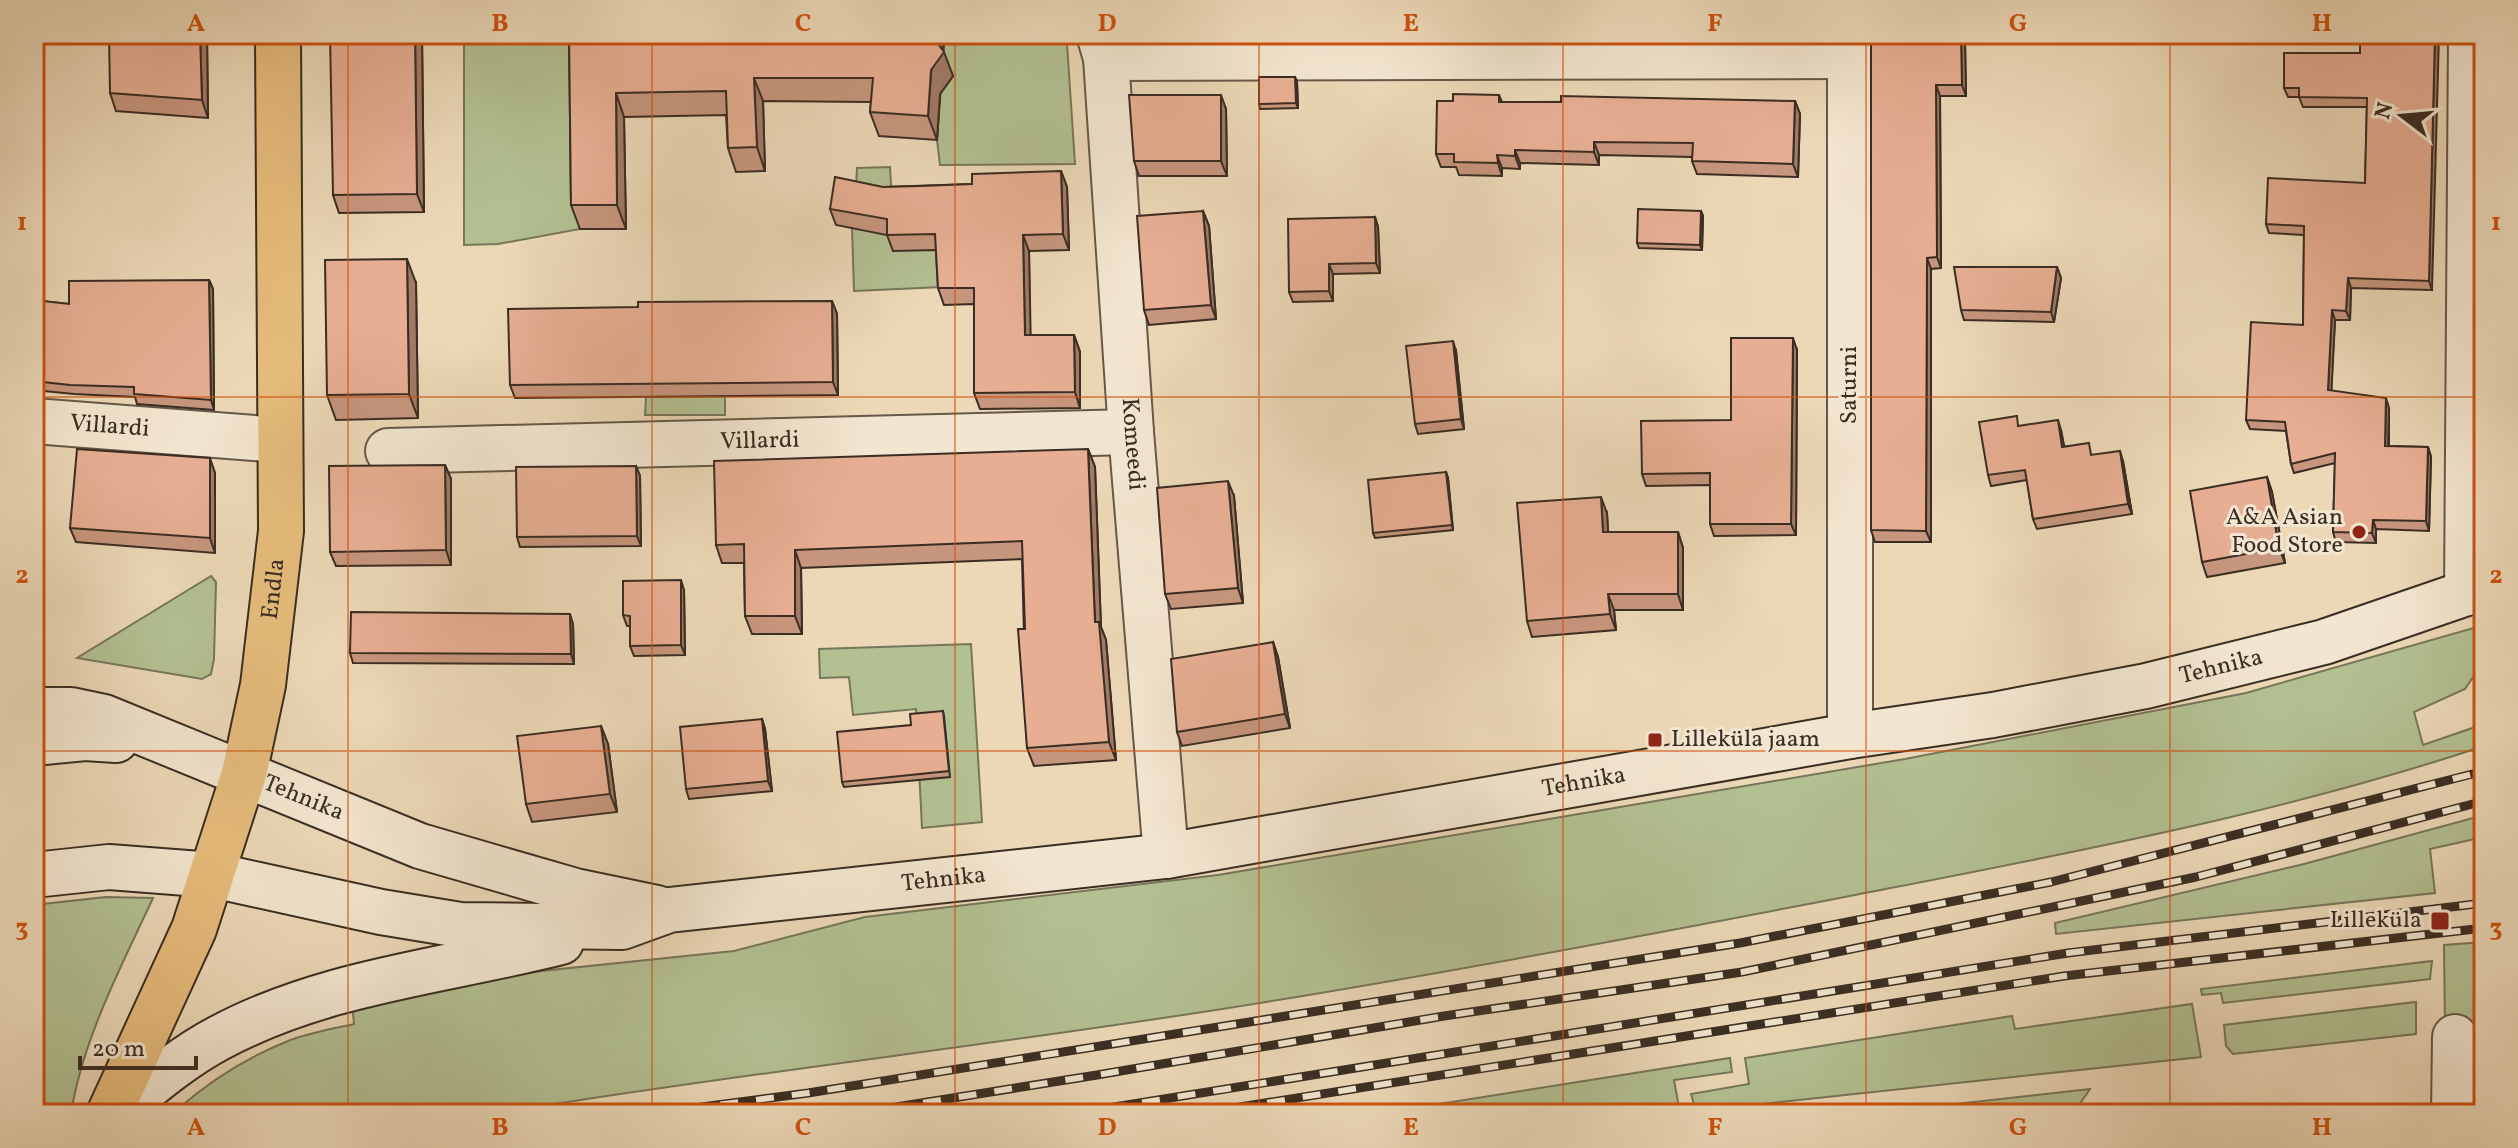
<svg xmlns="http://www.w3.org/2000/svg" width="2518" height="1148" viewBox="0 0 2518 1148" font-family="Vollkorn,serif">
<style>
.green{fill:#b3c092;stroke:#76765a;stroke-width:2}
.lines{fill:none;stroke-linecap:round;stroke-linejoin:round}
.minor-casing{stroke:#665848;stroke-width:48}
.secondary-casing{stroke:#3a2d23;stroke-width:48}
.primary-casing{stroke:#3a2d23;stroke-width:48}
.minor{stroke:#f3e6d0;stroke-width:44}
.secondary{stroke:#f3e6d0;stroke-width:44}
.primary{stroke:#e6bc7c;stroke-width:44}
.rail-casing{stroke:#3a2d23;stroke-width:9}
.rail{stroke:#f3e6d0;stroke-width:6;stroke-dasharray:18;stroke-linecap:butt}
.wall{fill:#c7967e;stroke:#3a2d23;stroke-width:2}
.shaded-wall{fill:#a27a67;stroke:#3a2d23;stroke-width:2}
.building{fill:#e7ae93;stroke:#3a2d23;stroke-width:2}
.grid{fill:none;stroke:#ce520f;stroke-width:2;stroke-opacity:0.55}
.poi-dot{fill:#8f2418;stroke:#f3e6d0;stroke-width:3}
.labels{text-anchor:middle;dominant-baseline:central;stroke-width:6;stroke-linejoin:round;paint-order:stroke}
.street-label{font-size:24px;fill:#3a2d23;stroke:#f3e6d0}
.poi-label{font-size:24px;fill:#3a2d23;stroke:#f3e6d0;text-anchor:end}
.neatline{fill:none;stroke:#ce520f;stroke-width:3}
.grid-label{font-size:26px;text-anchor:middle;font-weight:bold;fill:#ce520f}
</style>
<rect width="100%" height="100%" fill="#ecd8b7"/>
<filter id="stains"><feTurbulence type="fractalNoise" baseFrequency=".0025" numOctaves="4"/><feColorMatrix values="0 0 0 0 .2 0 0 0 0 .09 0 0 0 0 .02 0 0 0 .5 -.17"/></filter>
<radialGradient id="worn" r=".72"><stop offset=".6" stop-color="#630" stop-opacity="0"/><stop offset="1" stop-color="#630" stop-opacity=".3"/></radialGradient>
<path class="green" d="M464,34H577L580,229L498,244L464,245Z
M945,36L1067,44L1075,164L940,165L937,140L941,88L949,81L942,65Z
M890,167L892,203L933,225L964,286L854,291L852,228H854L857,168Z
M725,396V415H645L646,397Z
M211,576L216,582L214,659L211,674L202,679L77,658Z
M2484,625V661L2465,689L2414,712L2423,745L2484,724V746C2280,814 2066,854 1855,895C1659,933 1463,970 1266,1002C1034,1040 800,1066 568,1102L474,1114H179L178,1109C211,1080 246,1058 288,1041C308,1033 332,1029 354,1024L352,1001L473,978L734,951L865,917L1218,875L1905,759L2246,693Z
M971,644L982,822L922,828L916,709L853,715L849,677L820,678L819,649Z
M2484,815V837L2430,849L2435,893L2056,934L2055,923L2304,864Z
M106,897L153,898C122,965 82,1040 71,1114H47L44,1096L34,1062V905Z
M2484,942V1029L2445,1027L2444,945Z
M2432,961L2430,979L2223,1003L2221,993L2202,995L2201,989Z
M2416,1002V1034L2233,1054L2226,1046L2224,1025Z
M2192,1004L2201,1057L1696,1111L1691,1094L1749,1084L1745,1058L2012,1016L2015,1029Z
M1730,1058L1732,1072L1674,1080L1680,1113L1675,1114H1376Z
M2090,1089L2077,1108V1114H1867Z"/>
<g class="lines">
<defs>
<g id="minor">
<path id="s1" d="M1099,34L1106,58L1131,432L1166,856"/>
<path d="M1850,34V736"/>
<path d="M1106,58L1849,56"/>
<path id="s2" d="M34,421L280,440"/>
<path id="s3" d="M388,451L1131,432"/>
<path d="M2467,593L2471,34"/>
<path d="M2454,1114L2455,1037"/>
</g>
<g id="secondary">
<path id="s4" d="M34,710H71L104,717L420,846L575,891L657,908"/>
<path d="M34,743L85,738L116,740"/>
<path id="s5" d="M34,875L109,867L213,875L381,912L460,925L622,927L669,910L1166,856L1850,736L1993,715L2146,686L2324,642L2484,587"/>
<path d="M115,1114C148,1087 181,1058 219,1038C325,981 447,971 561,942"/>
</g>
<g id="primary">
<path id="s6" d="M109,1114L194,929L244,774L263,685L281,531L278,34"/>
</g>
</defs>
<use href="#minor" class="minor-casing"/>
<use href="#secondary" class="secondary-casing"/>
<use href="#primary" class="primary-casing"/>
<use href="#minor" class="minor"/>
<use href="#secondary" class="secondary"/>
<use href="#primary" class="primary"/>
<defs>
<path id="rail" d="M649,1114L808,1093L1740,943L2051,882L2484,771
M852,1114L1097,1075L1444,1016L1742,972L2196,877L2484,801
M1071,1114L2068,953L2484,903
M1196,1114L2064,976L2484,928"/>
</defs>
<use href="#rail" class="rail-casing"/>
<use href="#rail" class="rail"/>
</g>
<path class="wall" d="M207,34L208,118L116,111L110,93Z
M422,34L424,212L339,213L333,195Z
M569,34L945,36L943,51L953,76L940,94L937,140L879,136L870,112L871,102L763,101L765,171L736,172L728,148L726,115L624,117L626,229H580L571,205Z
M1871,34L1965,41L1966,96H1940L1941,268L1931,269V542H1875L1871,530Z
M2360,53L2432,290L2351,288L2350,320H2335L2331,391L2389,408V446L2428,447L2431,457L2429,531L2376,529V543L2336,542L2333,532L2335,463L2294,473L2291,464L2286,431L2250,429L2246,420L2303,325L2304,235L2269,233L2266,224L2365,183L2367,107H2303L2299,97H2288L2284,88Z
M1295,77L1297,82L1298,108L1260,109L1259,104Z
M1499,95L1502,102L1795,101L1800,114L1798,177L1697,174L1692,161V157L1599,155V165L1520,163V169L1502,168V176L1459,175L1456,167H1441L1436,154L1453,101Z
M1226,109L1227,176H1139L1134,161Z
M1061,171L1067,187L1069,250L1029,251L1030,335H1074L1080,352V408L980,409L974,393V304L944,305L938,288L936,250L893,251L887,235L836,225L830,209L883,187L972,184Z
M1203,211L1209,226L1216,319L1149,325L1144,310Z
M1701,211L1703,216L1702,250L1639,248L1637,243Z
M1375,217L1378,227L1380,273L1333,274V301L1293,302L1289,292Z
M2057,267L2061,278L2054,322L1964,320L1961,310Z
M209,280L213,289L214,410L137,404L135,397L74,394L34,390V300L69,304Z
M416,283L418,418L336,420L327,395Z
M832,301L837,314L838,395L515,398L510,385L638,307Z
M1797,350L1796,535L1714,536L1710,524V485L1646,486L1642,474L1731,420Z
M1456,351L1464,429L1418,434L1415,424Z
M2020,426L2061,430L2064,446L2093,455L2123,461L2132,514L2037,529L2033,519L2027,480L1991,486L1988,475Z
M1088,449L1095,467L1101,627L1106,640L1116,760L1034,766L1027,748L1022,559L801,568L802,634H752L745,616L744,563H722L716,545Z
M445,465L451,479V565L336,566L330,552Z
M636,466L640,476L641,546L520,547L517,537Z
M1446,472L1448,478L1453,530L1375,538L1373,533Z
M215,473V553L76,542L70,528Z
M2267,477L2272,492L2285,563L2207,577L2202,562Z
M1234,496L1243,603L1171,609L1165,594Z
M1607,513L1608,532H1678L1683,548V610H1614L1616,630L1532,637L1527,621Z
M684,590L685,655L634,656L630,646V626H627L623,615Z
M573,624L574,664L353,663L350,653Z
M1273,642L1278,657L1290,728L1182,746L1177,732Z
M943,711L944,716L950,777L844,787L842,782L911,725Z
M762,719L765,729L772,791L689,799L686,789Z
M601,726L608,744L617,812L532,822L526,804Z"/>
<path class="shaded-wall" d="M200,34H207L208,118L202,100Z
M415,34H422L424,212L417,194Z
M934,34H944L943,53L944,52L953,76L940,94L937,140L928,116Z
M1961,34H1963L1965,41L1966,96L1962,85Z
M2435,34H2439L2432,290L2429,281Z
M1295,77L1297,82L1298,108L1296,103Z
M754,78L763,101L765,171L757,147Z
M1936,85L1940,96L1941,268L1937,257Z
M616,93L624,117L626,229L617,205Z
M1221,95L1226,109L1227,176L1221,161Z
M1795,101L1800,114L1798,177L1793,164Z
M1594,142L1599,155V165L1594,152Z
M1515,150L1520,163V169L1515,156Z
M1497,155L1502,168V176L1498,163Z
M1061,171L1067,187L1069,250L1063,234Z
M1203,211L1209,226L1216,319L1211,305Z
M1701,211L1703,216L1702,250L1700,245Z
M1375,217L1378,227L1380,273L1376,263Z
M1023,235L1029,251L1031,352L1025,335Z
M1927,258L1931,269V542L1926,531Z
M407,259L416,283L418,418L409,394Z
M1329,264L1333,274V301L1329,291Z
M2057,267L2061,278L2054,322L2051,312Z
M2348,278L2351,288L2350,320L2346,311Z
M209,280L213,289L214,410L211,400Z
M832,301L837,314L838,395L833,382Z
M2332,310L2335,320L2331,400L2328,390Z
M1074,335L1080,352V408L1075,392Z
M1793,338L1797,350L1796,535L1791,524Z
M1453,341L1456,351L1464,429L1461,419Z
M2386,398L2389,408L2388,455L2385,446Z
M2058,420L2061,430L2066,457L2062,447Z
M2428,447L2431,457L2429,531L2426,521Z
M1088,449L1095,467L1101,627L1106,640L1116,760L1109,742L1095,622Z
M2120,451L2123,461L2132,514L2128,504Z
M210,458L215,473V553L210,538Z
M445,465L451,479V565L446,550Z
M636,466L640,476L641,546L637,536Z
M1446,472L1448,478L1453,530L1452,525Z
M2267,477L2272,492L2285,563L2279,548Z
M1228,481L1234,496L1243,603L1238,588Z
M1601,497L1607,513L1609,548L1603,532Z
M2373,520L2376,529V543L2372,533Z
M1678,532L1683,548V610L1678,594Z
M795,550L801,568L802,634L795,616Z
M681,580L684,590L685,655L681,645Z
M1608,594L1614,610L1616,630L1610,614Z
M570,614L573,624L574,664L571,654Z
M1273,642L1278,657L1290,728L1285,714Z
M762,719L765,729L772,791L768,781Z
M601,726L608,744L617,812L610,794Z"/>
<path class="building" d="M109,34H200L202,100L110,93Z
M330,34H415L417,194L333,195Z
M569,34H934V38L944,52L931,70L928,116L870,112L873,78H754L757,147L728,148L726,91L616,93L617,205H571Z
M1871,34H1961L1962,85H1936L1937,257L1927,258L1926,531L1871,530Z
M2360,34H2435L2429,281L2348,278L2346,311L2332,310L2328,390L2386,398L2385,446L2428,447L2426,521L2373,520L2372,533L2333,532L2335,453L2291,464L2285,422L2246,420L2251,322L2303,325L2304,226L2266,224L2268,178L2365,183L2367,98L2299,97V88H2284V53H2360Z
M1259,77H1295L1296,103L1259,104Z
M1453,94L1499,95V102H1561V96L1795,101L1793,164L1692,161L1693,143L1594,142V152L1515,150V156L1497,155L1498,163L1454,162V154H1436L1437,101H1453Z
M1129,95H1221V161H1134Z
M1061,171L1063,234L1023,235L1025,335H1074L1075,392L974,393V288H938L935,234L887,235V219L830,209L835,177L883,187L920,186L972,184V174Z
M1638,209L1701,211L1700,245L1637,243Z
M1203,211L1211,305L1144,310L1137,216Z
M1375,217L1376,263L1329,264V291L1289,292L1288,219Z
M407,259L409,394L327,395L325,260Z
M1954,267H2057L2051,312L1961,310Z
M209,280L211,400L134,394V387L70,385L34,381V300L69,304V281Z
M832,301L833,382L510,385L508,309L638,307V302Z
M1731,338H1793L1791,524H1710V473L1642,474L1641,421L1731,420Z
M1453,341L1461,419L1415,424L1406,346Z
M2017,416L2018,426L2058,420L2062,447L2089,443L2091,455L2120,451L2128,504L2033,519L2025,470L1988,475L1979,422Z
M77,449L210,458V538L70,528Z
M1088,449L1095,622H1099L1109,742L1027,748L1018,629H1025L1022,541L795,550V616H745L744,544L716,545L714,461Z
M445,465L446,550L330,552L329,466Z
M636,466L637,536L517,537L516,467Z
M1446,472L1452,525L1373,533L1368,480Z
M2267,477L2279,548L2202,562L2190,491Z
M1228,481L1238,588L1165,594L1157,488Z
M1601,497L1603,532H1678V594H1608L1610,614L1527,621L1517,503Z
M681,580V645L630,646V616L623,615V581Z
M351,612L570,614L571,654L350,653Z
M1273,642L1285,714L1177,732L1171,659Z
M943,711L949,771L842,782L837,732L911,725L910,714Z
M762,719L768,781L686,789L680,727Z
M601,726L610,794L526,804L517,736Z"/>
<path class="grid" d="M348,34V1114M652,34V1114M955,34V1114M1259,34V1114M1563,34V1114M1866,34V1114M2170,34V1114M34,397H2484M34,751H2484"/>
<g class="poi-dot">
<circle cx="2359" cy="532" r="8"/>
<rect x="1647" y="732" width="16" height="16" rx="4"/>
<rect x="2430" y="911" width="20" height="20" rx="4"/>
</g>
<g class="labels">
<g class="street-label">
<text transform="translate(1850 385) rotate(-90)">Saturni</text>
<text stroke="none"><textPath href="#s2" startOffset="76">Villardi</textPath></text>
<text stroke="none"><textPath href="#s3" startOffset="372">Villardi</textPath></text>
<text stroke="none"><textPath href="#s1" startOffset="412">Komeedi</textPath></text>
<text stroke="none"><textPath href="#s6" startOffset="554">Endla</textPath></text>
<text stroke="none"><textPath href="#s5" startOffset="2216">Tehnika</textPath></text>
<text stroke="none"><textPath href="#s5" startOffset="1568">Tehnika</textPath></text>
<text stroke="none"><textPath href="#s4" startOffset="286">Tehnika</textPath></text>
<text stroke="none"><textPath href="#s5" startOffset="920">Tehnika</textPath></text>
</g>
<g class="poi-label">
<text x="2343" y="518">A&amp;A Asian<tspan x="2343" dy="28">Food Store</tspan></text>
<text x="1671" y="740" text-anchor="start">Lilleküla jaam</text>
<text x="2422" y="921">Lilleküla</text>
</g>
</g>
<rect width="2518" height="1148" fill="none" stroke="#ecd8b7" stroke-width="88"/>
<g transform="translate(2402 116) rotate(286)" stroke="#f3e6d0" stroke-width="6" paint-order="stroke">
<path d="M0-6L14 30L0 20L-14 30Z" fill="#3a2d23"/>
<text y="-12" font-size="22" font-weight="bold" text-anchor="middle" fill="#3a2d23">N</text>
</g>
<path d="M80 1056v12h116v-12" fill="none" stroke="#3a2d23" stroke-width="4"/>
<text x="92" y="1056" font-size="24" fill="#3a2d23" stroke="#f3e6d0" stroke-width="6" paint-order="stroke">20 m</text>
<rect x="44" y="44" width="2430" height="1060" class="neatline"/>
<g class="grid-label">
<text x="196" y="31">A</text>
<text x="500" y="31">B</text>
<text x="803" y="31">C</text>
<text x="1107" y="31">D</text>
<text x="1411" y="31">E</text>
<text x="1715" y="31">F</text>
<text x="2018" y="31">G</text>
<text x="2322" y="31">H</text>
<text x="22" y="230">1</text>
<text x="2496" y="230">1</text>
<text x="22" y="583">2</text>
<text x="2496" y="583">2</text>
<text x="22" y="936">3</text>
<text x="2496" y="936">3</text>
<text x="196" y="1135">A</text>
<text x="500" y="1135">B</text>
<text x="803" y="1135">C</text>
<text x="1107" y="1135">D</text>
<text x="1411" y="1135">E</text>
<text x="1715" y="1135">F</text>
<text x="2018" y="1135">G</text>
<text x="2322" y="1135">H</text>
</g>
<rect width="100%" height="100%" filter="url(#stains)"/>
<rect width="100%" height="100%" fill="url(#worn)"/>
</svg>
